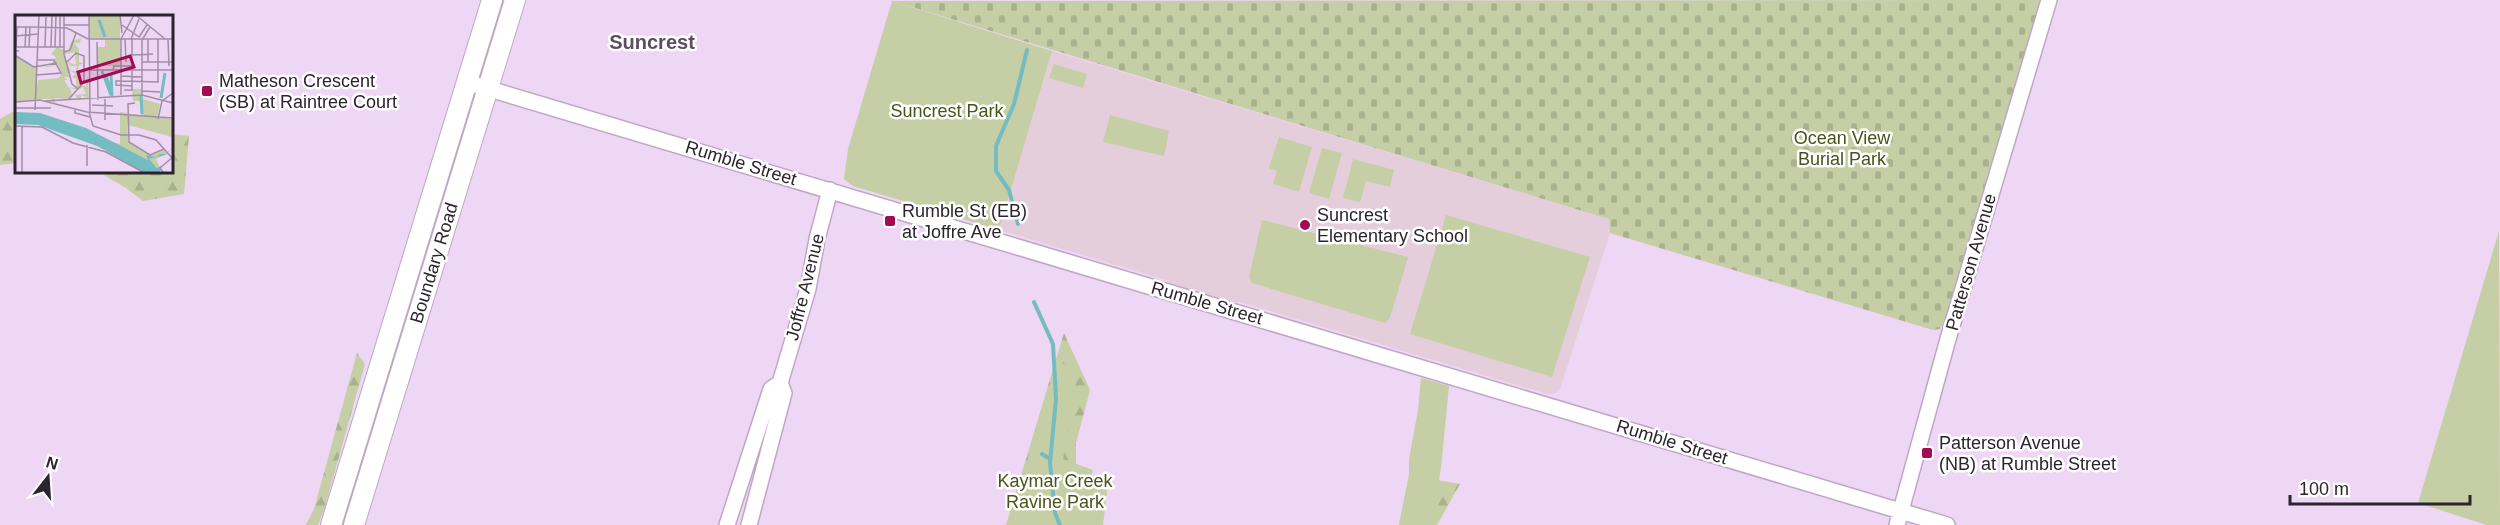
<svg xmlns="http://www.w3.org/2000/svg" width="2500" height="525" viewBox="0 0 2500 525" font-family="Helvetica,sans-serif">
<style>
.education{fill:#e4cedc}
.grass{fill:url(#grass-dots)}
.forest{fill:url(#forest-firs)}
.cemetery{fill:url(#cemetery-stones)}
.green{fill:#c5cea4}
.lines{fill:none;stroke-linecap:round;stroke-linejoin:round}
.stream{stroke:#74bcc1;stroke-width:4}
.tertiary-casing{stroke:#bea7c4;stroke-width:18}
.primary-casing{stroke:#bea7c4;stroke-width:22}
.tertiary{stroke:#fff;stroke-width:15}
.primary{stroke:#fff;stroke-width:20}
.poi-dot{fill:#a00b51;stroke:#fff;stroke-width:2}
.labels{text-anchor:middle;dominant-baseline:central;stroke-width:5;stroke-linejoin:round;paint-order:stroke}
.poi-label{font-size:18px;fill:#2d232f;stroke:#fff;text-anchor:start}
.park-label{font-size:18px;fill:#4a5319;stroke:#fff}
.street-label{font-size:18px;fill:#2d232f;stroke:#fff}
.neighbourhood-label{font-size:20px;font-weight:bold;fill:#604b65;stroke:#fff}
.inset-river{fill:none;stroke:#74bcc1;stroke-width:3}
.inset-road{fill:none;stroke:#a18ea6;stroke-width:1.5}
.view{fill:#a00b51;fill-opacity:0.15;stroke:#a00b51;stroke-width:3}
.inset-edge{fill:none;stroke:#2d232f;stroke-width:3}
</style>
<defs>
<pattern id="grass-dots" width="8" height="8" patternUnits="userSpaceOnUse" patternTransform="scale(1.5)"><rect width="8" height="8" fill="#c5cea4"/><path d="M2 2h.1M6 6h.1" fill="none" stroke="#aab18e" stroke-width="1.8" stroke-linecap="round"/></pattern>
<pattern id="forest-firs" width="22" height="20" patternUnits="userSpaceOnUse" patternTransform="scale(1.5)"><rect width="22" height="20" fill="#c5cea4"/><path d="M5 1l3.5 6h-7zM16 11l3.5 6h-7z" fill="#aab18e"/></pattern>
<pattern id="cemetery-stones" width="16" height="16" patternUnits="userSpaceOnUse" patternTransform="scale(1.5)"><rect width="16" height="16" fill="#c5cea4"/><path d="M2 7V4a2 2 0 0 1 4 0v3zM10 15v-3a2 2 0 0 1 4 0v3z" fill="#aab18e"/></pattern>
</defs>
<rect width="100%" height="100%" fill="#eed6f5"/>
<path class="education" d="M1052,51L1609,219L1610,233L1560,389L1554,394H1547L1240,302H1227L1173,286L1166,280L999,230Z"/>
<path class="grass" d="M465,107L472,110L345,525H338Z"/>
<path class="forest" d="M16,110V163L0,165V119Z
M171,134L189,136L184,194L143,201L126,188L97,171H171Z
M1064,333L1090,390L1076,443V474L1100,525H1006Z
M357,353L365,364L324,510L318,525H306L314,509Z
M1409,475L1460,484L1437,525H1399Z"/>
<path class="cemetery" d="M2040,0L1945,322L1940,329L1933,330L1610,233L1609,219L892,1Z"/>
<path class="green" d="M892,1L1052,51L999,230L853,186L844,179L848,149Z
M1054,64L1087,74L1083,88L1049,78Z
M1110,115L1169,131L1164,156L1103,142Z
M1279,137L1312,147L1299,192L1273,184L1277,171L1269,168Z
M1322,148L1342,153L1329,199L1309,193Z
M1353,159L1394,170L1390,187L1366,181L1360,202L1343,198Z
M1446,215L1590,257L1552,377L1410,334Z
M1262,220L1408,257L1390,318L1385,323L1252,283L1249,277Z
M2499,231L2500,525H2487L2418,503Z
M1057,361L1078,369L1063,459L1093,470L1091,477L1108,483L1103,525H1008Z
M1421,378L1449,386L1441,468L1431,525H1399L1409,475V459L1418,410Z"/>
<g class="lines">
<path class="stream" d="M1018,224L1009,190L996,171V146L1014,104L1027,50
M1034,302L1053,344L1056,399L1050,463L1055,513L1060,525
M1042,454L1050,459"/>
<defs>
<path id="tertiary" d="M466,82L1947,525
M727,525L771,389L780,383
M749,525L784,393L780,383L808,289L817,239L830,190
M1897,525L1948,339L2049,0"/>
<path id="primary" d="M331,525L492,0
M354,525L515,0"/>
</defs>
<use href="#tertiary" class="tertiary-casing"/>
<use href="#primary" class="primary-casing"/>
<use href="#tertiary" class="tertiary"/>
<use href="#primary" class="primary"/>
</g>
<g class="poi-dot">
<rect x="201" y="85" width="12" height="12" rx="3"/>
<rect x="884" y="215" width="12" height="12" rx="3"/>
<circle cx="1305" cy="225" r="6"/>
<rect x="1921" y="447" width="12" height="12" rx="3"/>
</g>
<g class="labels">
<g class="poi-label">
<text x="219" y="81">Matheson Crescent<tspan x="219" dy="21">(SB) at Raintree Court</tspan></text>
<text x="902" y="211">Rumble St (EB)<tspan x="902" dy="21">at Joffre Ave</tspan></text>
<text x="1317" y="215">Suncrest<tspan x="1317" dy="21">Elementary School</tspan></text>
<text x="1939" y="443">Patterson Avenue<tspan x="1939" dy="21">(NB) at Rumble Street</tspan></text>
</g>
<g class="park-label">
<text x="947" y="111">Suncrest Park</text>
<text x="1842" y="138">Ocean View<tspan x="1842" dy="21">Burial Park</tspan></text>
<text x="1055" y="481">Kaymar Creek<tspan x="1055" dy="21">Ravine Park</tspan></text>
</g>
<g class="street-label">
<text transform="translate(741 163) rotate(17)">Rumble Street</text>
<text transform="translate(1971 262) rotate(-74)">Patterson Avenue</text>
<text transform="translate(434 263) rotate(-73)">Boundary Road</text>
<text transform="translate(805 287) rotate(-76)">Joffre Avenue</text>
<text transform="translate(1207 303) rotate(16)">Rumble Street</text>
<text transform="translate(1672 442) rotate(17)">Rumble Street</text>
</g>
<g class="neighbourhood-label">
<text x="652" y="42">Suncrest</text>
</g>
</g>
<g transform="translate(15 15)">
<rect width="158" height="158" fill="#eed6f5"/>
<path d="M0,41L22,53L20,84L0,87ZM107,98L157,104V122L113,110Z" fill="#c5cea4"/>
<path d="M64,34V47L69,48L64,50L62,59L68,60L63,64L65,71H71L73,62L74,84L66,80V85H64L60,80L71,79L68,72L63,75L55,73L57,80L52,84L40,80L53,78L45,73L35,79L24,75L21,84L0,87L13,83L0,78V70L3,71L0,64L10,71L0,61L13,68L5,48L9,62L3,58V52L0,57V41L10,54L6,45L22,55V72L26,68L23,66L44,64L47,59L56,61L49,62L51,72L61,73V64L57,62L61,59L56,56H61L62,51H55L53,47L61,50L60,37Z" fill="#c5cea4"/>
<path d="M90,24H105L106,51H82V32H90Z" fill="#c5cea4"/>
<path d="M75,0H105V24L75,23ZM66,23L65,28H59L64,34L62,37L49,39L56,57L52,60L56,62H49L53,65H49L54,73L53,84L40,83V90L36,84H21L23,65L44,63L47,58L42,48L35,52H23L35,51L41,42L36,39L42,32L53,37L56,27ZM117,74H127L128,84L145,89L142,103L126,100V86H118ZM105,97L112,98L113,126L135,140L149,135L152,139L141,144L147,157L134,145L96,127L105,129Z" fill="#c5cea4"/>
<path d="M0,97L25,98L71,113L133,145L131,140L141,142L145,139H150L157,133L150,140L134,144L142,153L146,151L145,157H129L82,131L23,110L0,109Z" fill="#74bcc1"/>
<path class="inset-river" d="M84,5L90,22M87,56L96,80M96,59L97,81M91,61L97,79M126,81L127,99M146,83L150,58"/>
<path class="inset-road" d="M49,0V39L57,69L63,74M74,0L75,97M105,0L107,18M121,0L150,24M49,10H74M107,10L124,22L132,10M0,12H20M19,12L52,13L73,24M0,21L24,19M73,24H158M106,24V80M106,24L119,0M110,24L111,47M116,24L124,4M133,24V47M143,24V67M153,24L154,51M82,27L83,85M0,32H49M1,32L2,12M10,32L11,12M14,32L15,12M30,32L31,2M36,32L37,0M40,32L41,0M45,32V0M4,36H0L1,41L19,52L42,48M49,37L55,35L61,18M116,40L138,39M52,47L61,38L69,41V67L53,85M127,47H158M74,55H158M98,55L99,51H117M22,60L46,58L39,45H23M106,61L127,62M106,66L144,67M106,66H101V70L117,71M109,75H117V24M127,76L145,77M127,80V25L135,12M90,84V105M30,86L127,80L158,88M0,87L25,85L72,97L158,103M120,88L113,89L114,127L135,140L149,134M77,90L98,91M0,93H36M20,95L24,0M60,95V98L75,102M74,97L78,111L106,120H124M143,104L147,86L158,78M0,111L27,112L58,128L91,137L128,157M124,120L141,125L158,144M72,151V130M7,157V111M148,157L145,153L158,142"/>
<path class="view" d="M115,41L119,52L66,68L63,57Z"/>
<rect width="158" height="158" class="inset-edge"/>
</g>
<g transform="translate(48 477) rotate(17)" stroke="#ffffff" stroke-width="4.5" paint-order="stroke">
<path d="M0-4.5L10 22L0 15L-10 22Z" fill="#2d232f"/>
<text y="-9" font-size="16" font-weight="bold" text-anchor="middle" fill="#2d232f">N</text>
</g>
<path d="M2290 495v9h180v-9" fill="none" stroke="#2d232f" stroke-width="3"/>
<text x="2299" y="495" font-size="18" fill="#2d232f" stroke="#ffffff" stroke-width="4.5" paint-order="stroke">100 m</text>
</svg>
